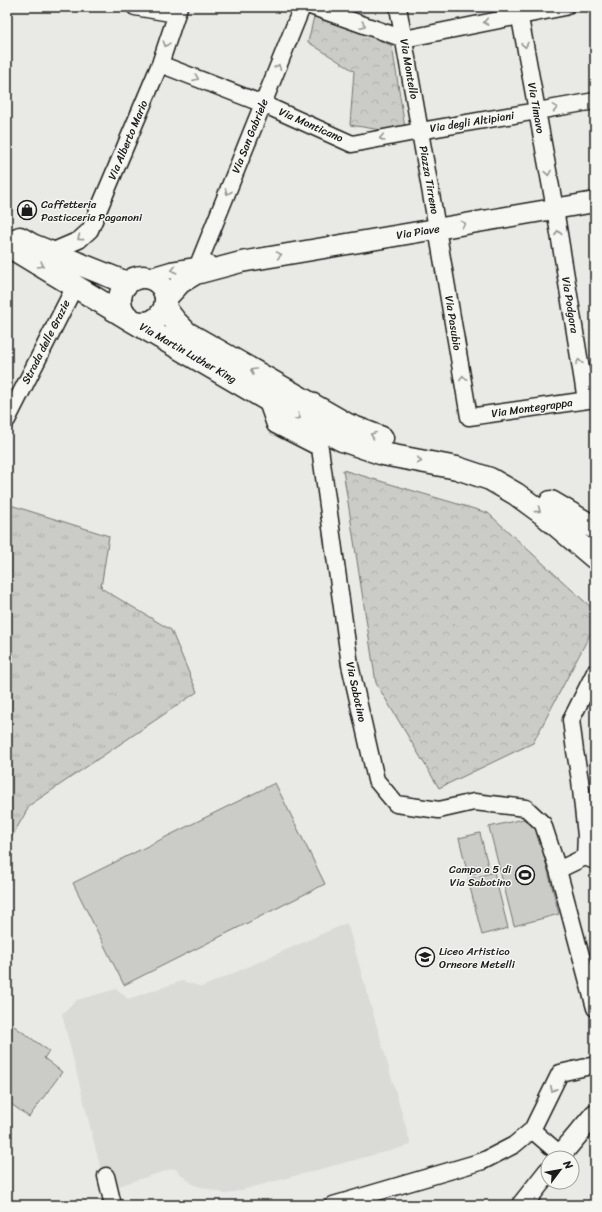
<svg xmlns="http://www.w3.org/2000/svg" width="602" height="1212" viewBox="0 0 602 1212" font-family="Sriracha,sans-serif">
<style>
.built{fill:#dadad6}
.grass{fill:url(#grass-tufts);stroke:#747472}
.forest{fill:url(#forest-crowns);stroke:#747472}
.pitch{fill:#cbcbc7;stroke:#747472}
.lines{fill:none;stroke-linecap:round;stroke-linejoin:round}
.minor-casing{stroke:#1c1c1c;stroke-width:19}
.tertiary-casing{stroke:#1c1c1c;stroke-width:23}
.primary-casing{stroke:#1c1c1c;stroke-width:25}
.minor{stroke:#f6f6f2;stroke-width:16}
.tertiary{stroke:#f6f6f2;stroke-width:20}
.primary{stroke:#f6f6f2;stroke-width:22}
.oneway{stroke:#949492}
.labels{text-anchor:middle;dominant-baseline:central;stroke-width:3;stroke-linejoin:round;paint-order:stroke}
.street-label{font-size:11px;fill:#1c1c1c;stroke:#f6f6f2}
.poi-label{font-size:11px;fill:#1c1c1c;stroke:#f6f6f2;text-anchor:start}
</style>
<defs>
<pattern id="grass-tufts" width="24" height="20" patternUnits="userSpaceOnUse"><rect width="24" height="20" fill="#cbcbc7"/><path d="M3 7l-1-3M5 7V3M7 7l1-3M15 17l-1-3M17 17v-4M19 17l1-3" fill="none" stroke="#aeaeaa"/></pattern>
<pattern id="forest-crowns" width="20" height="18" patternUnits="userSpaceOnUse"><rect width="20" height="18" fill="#cbcbc7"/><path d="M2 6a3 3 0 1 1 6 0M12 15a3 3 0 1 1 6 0" fill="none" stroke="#aeaeaa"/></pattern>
</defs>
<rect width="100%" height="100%" fill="#e9e9e5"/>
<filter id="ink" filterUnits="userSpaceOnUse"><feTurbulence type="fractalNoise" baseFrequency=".025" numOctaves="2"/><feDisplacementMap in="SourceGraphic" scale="8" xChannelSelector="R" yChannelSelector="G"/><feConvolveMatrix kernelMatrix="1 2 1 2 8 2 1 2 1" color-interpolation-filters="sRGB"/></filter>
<g filter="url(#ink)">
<path class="built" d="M347,923L411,1145L226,1194L194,1185L174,1168L106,1190L62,1014L77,1000L117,989L128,999L182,981L202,987Z"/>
<path class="grass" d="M7,504L109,536L101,588L171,630L197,692L30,805L7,845Z"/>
<path class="forest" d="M316,8L392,46L406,134L350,125L354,71L308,42Z
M343,470L488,513L595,611V625L533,743L439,788L376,683Z"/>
<path class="pitch" d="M275,783L325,884L124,985L73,883Z
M523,819L535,827L539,836L559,914L514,926L489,827Z
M480,833L489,870L468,875L459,838Z
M494,872L508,928L482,935L468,879Z
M7,1021L49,1051L44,1058L62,1072L29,1117L7,1101Z"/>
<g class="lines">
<defs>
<path id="minor" d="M135,7L176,14
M313,7L404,39L565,7
M398,7L434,211L469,417L595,399
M518,7L555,209L586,400
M160,64L263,104L352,144L420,131L595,101
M51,252L79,240L90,230L160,64L179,7
M198,265L302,7
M147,277L171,270L209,264
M266,399L275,425L320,448L350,665L376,780L396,804L439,810L474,802L526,808L543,824L558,870
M7,420L75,286
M585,857L586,836L580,780L575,751L571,720L595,672
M595,861L585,857L558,870L595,1008
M561,1155L532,1130L560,1073L595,1065
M106,1176L113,1205
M333,1205L483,1161L514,1145L532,1130"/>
<path id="tertiary" d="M167,298L181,283L196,274L241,262L595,202
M558,1158L595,1114
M522,1205L548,1172"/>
<path id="primary" d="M20,238L32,245L127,283
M7,245L131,320L290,413L342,440L383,454L457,468L490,479L516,494L542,513L595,558
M120 300a23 23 0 1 1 46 0a23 23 0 1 1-46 0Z
M165,308L175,321L187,333L348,425L382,438
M551,502L595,528"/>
</defs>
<use href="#minor" class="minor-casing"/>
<use href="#tertiary" class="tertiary-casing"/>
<use href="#primary" class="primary-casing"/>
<use href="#minor" class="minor"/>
<use href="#tertiary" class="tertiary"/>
<use href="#primary" class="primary"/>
</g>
<defs><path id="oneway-chevron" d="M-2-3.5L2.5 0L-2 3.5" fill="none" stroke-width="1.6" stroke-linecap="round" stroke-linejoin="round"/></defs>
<g class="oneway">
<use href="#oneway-chevron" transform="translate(486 22) rotate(169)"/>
<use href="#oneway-chevron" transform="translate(363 25) rotate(19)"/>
<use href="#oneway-chevron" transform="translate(166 44) rotate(108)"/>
<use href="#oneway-chevron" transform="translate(525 45) rotate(79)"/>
<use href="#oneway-chevron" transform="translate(278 67) rotate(-68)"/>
<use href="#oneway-chevron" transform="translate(196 78) rotate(21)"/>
<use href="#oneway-chevron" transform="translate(555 108) rotate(-10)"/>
<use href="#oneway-chevron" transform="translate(382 138) rotate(169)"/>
<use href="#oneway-chevron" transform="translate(548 173) rotate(80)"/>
<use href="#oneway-chevron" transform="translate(228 192) rotate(112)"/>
<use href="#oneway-chevron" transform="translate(463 224) rotate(-10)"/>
<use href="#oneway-chevron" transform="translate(558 233) rotate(-99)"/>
<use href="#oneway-chevron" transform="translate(80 238) rotate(143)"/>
<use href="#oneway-chevron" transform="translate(279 255) rotate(-10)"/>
<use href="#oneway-chevron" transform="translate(41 265) rotate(31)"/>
<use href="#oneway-chevron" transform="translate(174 270) rotate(167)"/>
<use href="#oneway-chevron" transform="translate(579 362) rotate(-99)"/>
<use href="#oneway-chevron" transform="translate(253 371) rotate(-150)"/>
<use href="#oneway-chevron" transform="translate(463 378) rotate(-99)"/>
<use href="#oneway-chevron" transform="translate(298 417) rotate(30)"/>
<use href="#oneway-chevron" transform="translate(373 435) rotate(-159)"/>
<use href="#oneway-chevron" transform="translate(419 461) rotate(11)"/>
<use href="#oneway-chevron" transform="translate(538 510) rotate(37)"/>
<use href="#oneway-chevron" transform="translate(553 1089) rotate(117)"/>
</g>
</g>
<defs>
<symbol id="shop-ring" viewBox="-11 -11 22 22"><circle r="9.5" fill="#f6f6f2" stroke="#1c1c1c" stroke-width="1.5"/><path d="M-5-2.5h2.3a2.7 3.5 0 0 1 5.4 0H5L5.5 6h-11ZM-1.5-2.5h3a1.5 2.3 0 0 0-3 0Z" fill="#1c1c1c"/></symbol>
<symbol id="stadium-ring" viewBox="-11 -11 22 22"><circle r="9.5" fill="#f6f6f2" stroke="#1c1c1c" stroke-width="1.5"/><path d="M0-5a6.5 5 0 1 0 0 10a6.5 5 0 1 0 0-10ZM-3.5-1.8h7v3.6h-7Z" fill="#1c1c1c"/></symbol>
<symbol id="school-ring" viewBox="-11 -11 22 22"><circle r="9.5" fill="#f6f6f2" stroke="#1c1c1c" stroke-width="1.5"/><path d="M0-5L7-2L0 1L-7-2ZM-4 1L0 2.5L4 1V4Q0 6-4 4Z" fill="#1c1c1c"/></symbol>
</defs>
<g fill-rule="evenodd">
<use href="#shop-ring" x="16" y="199" width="22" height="22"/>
<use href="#stadium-ring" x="514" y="864" width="22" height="22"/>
<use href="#school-ring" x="414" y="946" width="22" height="22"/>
</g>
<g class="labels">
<g class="street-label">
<text transform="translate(409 69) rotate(80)">Via Montello</text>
<text transform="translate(536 108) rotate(80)">Via Timavo</text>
<text transform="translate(472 122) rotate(-9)">Via degli Altipiani</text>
<text transform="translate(311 125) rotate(24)">Via Monticano</text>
<text transform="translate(250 136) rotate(-68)">Via San Gabriele</text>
<text transform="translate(128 140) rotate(-67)">Via Alberto Mario</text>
<text transform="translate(429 180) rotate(80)">Piazza Tirreno</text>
<text transform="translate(418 232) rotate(-9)">Via Piave</text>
<text transform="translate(570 305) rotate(81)">Via Podgora</text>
<text transform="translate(453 323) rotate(81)">Via Pasubio</text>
<text transform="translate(46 342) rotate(-63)">Strada delle Grazie</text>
<text transform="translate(188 353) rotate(30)">Via Martin Luther King</text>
<text transform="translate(532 408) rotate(-8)">Via Montegrappa</text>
<text transform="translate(356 692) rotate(78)">Via Sabotino</text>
</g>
<g class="poi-label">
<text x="41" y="204">Caffetteria<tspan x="41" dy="13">Pasticceria Paganoni</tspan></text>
<text x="511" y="869" text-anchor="end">Campo a 5 di<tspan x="511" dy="13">Via Sabotino</tspan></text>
<text x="439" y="951">Liceo Artistico<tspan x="439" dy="13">Orneore Metelli</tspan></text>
</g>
</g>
<rect width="602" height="1212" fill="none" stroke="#f6f6f2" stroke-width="24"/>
<rect x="12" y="12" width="578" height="1188" fill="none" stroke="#1c1c1c" stroke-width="1.5" filter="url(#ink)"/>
<g transform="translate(560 1170) rotate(58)"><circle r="19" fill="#f6f6f2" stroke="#9f9f9c"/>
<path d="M0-3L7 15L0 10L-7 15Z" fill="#1c1c1c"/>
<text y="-6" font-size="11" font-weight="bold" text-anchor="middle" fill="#1c1c1c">N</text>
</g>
</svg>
